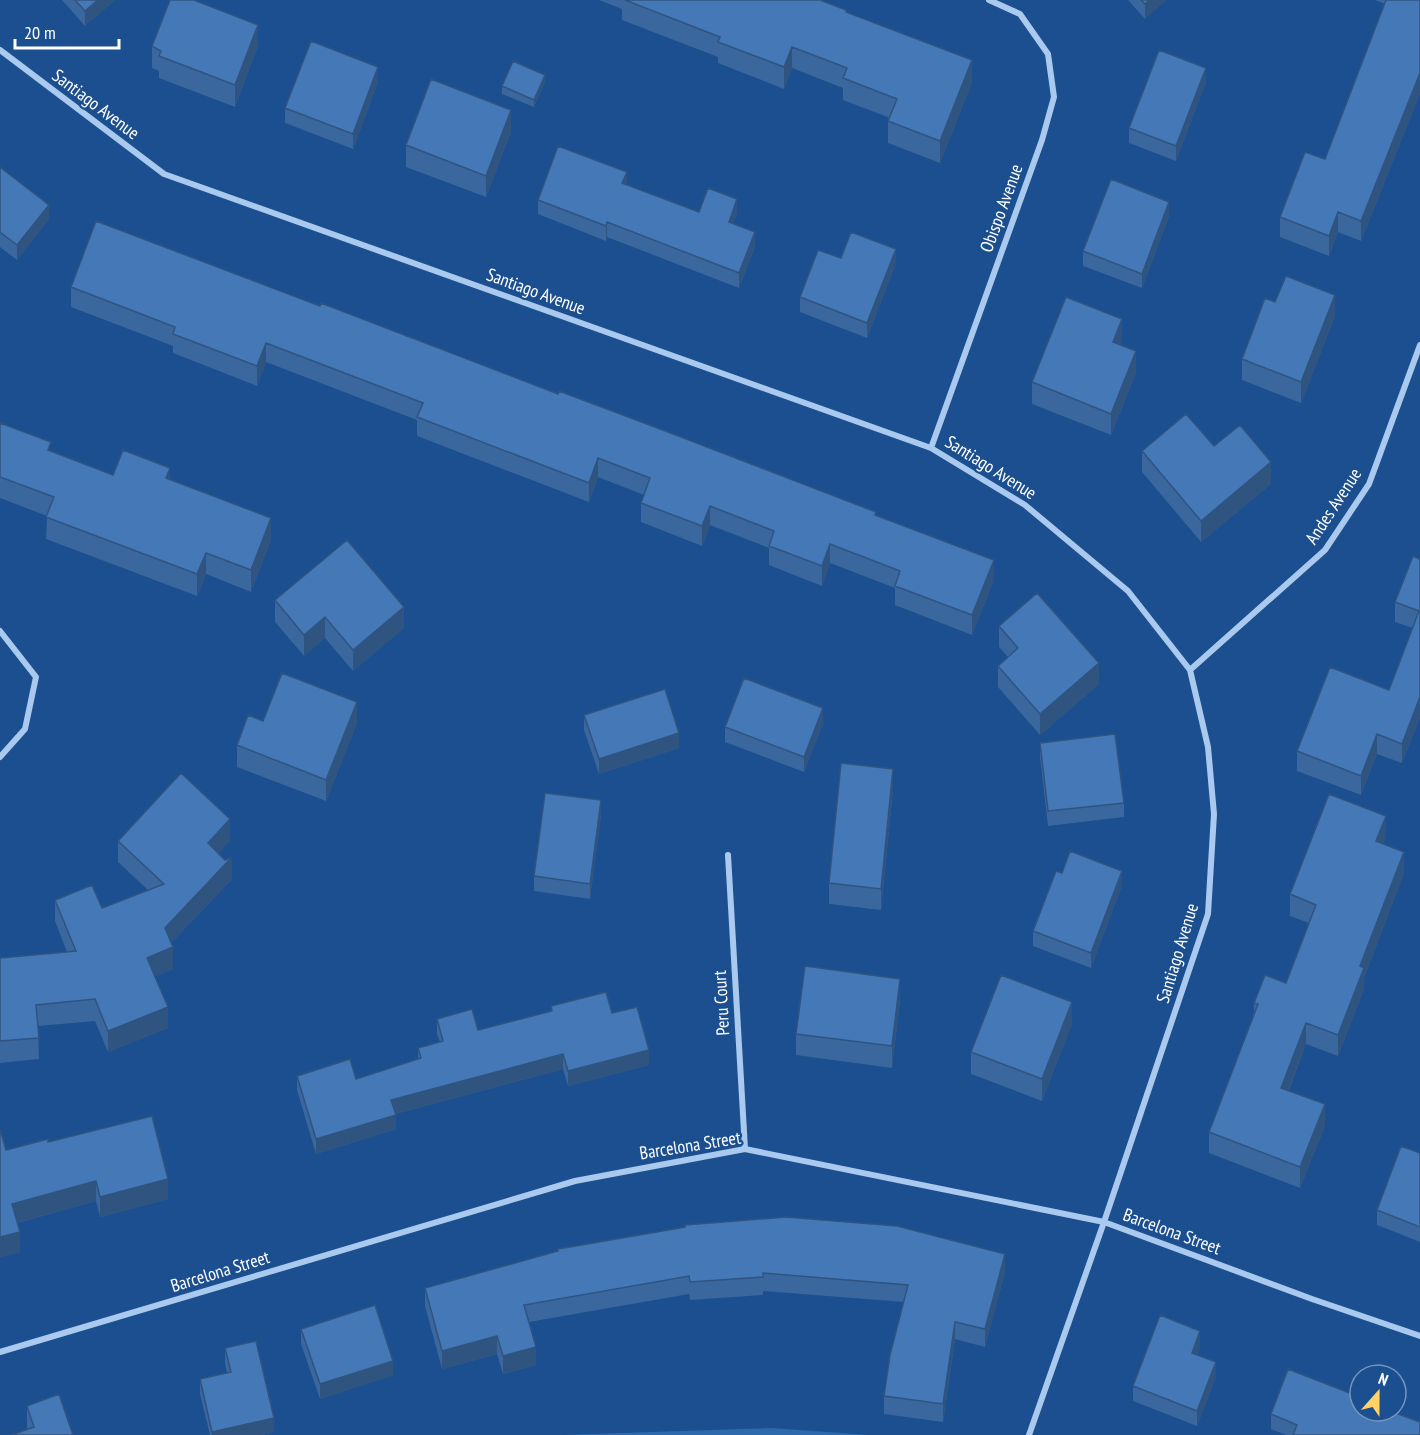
<svg xmlns="http://www.w3.org/2000/svg" width="1420" height="1435" viewBox="0 0 1420 1435" font-family="'PT Sans Narrow',sans-serif">
<style>
.green{fill:#2e69ad}
.lines{fill:none;stroke-linecap:round;stroke-linejoin:round}
.street{stroke:#a9c9ee;stroke-width:6}
.wall{fill:#3a679d}
.shaded-wall{fill:#305480}
.building{fill:#4478b7;stroke:#305480;stroke-width:1.5}
.labels{text-anchor:middle;dominant-baseline:central;stroke-width:4.5;stroke-linejoin:round;paint-order:stroke}
.street-label{font-size:18px;fill:#fff;stroke:#1b4f8f}
</style>
<rect width="100%" height="100%" fill="#1b4f8f"/>
<path class="green" d="M772,1428L869,1435H561H562Z"/>
<g class="lines">
<path class="street" d="M0,50L164,174L931,448L1025,505L1128,591L1190,670L1208,747L1214,814L1208,914L1104,1222L1029,1435
M931,448L1042,140L1054,97L1048,54L1020,14L989,0
M0,631L36,677L25,729L0,757
M1190,670L1325,550L1369,484L1420,345
M728,855L745,1149
M0,1352L575,1181L745,1149L1104,1222L1312,1299L1420,1336"/>
</g>
<path class="wall" d="M62,0H115L85,26Z
M599,0H820L846,12L972,82L940,163L888,143V121L890,118L843,100V88L792,68L784,89L718,63V57L622,20V9Z
M1128,0H1166L1145,19Z
M1375,0H1420V93L1361,241L1338,232L1329,256L1280,237V217L1325,159L1385,4Z
M152,46H258L235,107L159,78V71L152,68Z
M378,82L353,149L285,123V108Z
M545,82L534,107L502,94V86Z
M1206,82L1176,161L1129,143V128Z
M511,132L486,197L406,167V145Z
M0,167L49,219L17,260L0,247Z
M627,185L699,212L737,214L733,224L755,247L739,288L607,237L606,241L538,214V200Z
M1169,216L1142,288L1083,266V251Z
M841,258L896,263L867,338L800,312V297Z
M71,287L320,306L558,394L876,515L994,580L972,635L895,605V588L830,563L822,586L769,565V548L710,525L702,546L641,522V503L644,495L598,477L589,502L417,436V420L266,362L257,386L173,353V346L71,307Z
M1275,302L1335,316L1301,403L1242,380V359Z
M1122,340L1120,345L1136,373L1111,435L1032,404V382Z
M0,423L51,451L113,475L170,479L271,540L251,592L206,574L197,596L46,539L47,516L0,498Z
M1214,446L1271,484L1201,542L1142,472V451Z
M1420,557V717L1402,763L1377,754L1361,795L1297,771V751L1389,690L1413,628L1395,622V602Z
M275,600L404,628L353,671L325,638L304,656L275,622Z
M999,626L1099,684L1040,735L998,687V666L1008,657L999,647Z
M584,715L679,748L599,774L584,730Z
M263,721L357,723L326,801L237,767V745Z
M823,723L804,772L725,742V727Z
M1040,743L1124,803V817L1048,826L1040,757Z
M893,790L881,910L829,904V883Z
M601,815L590,899L534,891V876Z
M1386,837L1383,844L1404,873L1364,978V989L1338,1056L1306,1044L1289,1090L1325,1126L1300,1188L1209,1153V1132L1254,1014V1003L1286,983L1309,923L1290,916V894Z
M118,841H230L218,853L232,879L171,943L173,969L155,976L168,1028L108,1052L95,1021L38,1026L39,1059L0,1063V958L67,952L55,921V900L102,908L148,890L118,862Z
M1062,873L1122,885L1091,968L1033,946V931Z
M900,1000L892,1068L796,1055V1034Z
M551,1006L612,1013L649,1065L568,1086L563,1069L395,1114L396,1129L316,1154L297,1090V1076L356,1079L418,1059V1048L440,1042L437,1034V1019L478,1030L551,1011Z
M1072,1024L1042,1101L971,1074V1052Z
M0,1129L6,1150L48,1142L168,1199L100,1217L96,1201L17,1223L20,1252L0,1257Z
M1420,1153V1242L1377,1225V1210Z
M558,1251L1005,1272L985,1347L955,1339L943,1422L884,1414V1396L904,1302L763,1291V1295L690,1300L689,1294L529,1322L536,1365L503,1374L497,1354L442,1369L425,1306V1288Z
M301,1329L393,1375L320,1399L301,1344Z
M1200,1346L1197,1355L1216,1377L1197,1426L1133,1401V1386Z
M225,1348L274,1432L262,1435H210L200,1394V1379L227,1373L225,1363Z
M27,1406L73,1435L27,1429Z
M1360,1411L1420,1435H1286L1271,1429V1414Z"/>
<path class="shaded-wall" d="M98,0H115L85,26V11Z
M1149,0H1166L1145,19V4Z
M258,25V46L235,107V85Z
M792,47V68L784,89V67Z
M972,60V82L940,163V141Z
M378,67V82L353,149V134Z
M1206,68V82L1176,161V146Z
M1420,73V93L1361,241V221Z
M545,75V82L534,107V100Z
M511,110V132L486,197V176Z
M627,172V186L622,183Z
M737,199V214L729,237V222Z
M1169,202V216L1142,288V274Z
M49,205V219L17,260V245Z
M1338,212V232L1329,256V236Z
M607,222V237L606,241V226Z
M755,232V247L739,288V273Z
M896,249V263L867,338V323Z
M1335,295V316L1301,403V382Z
M1122,319V340L1113,364V342Z
M266,343V362L257,386V366Z
M1136,351V373L1111,435V414Z
M598,458V477L589,502V483Z
M1271,462V484L1201,542V521Z
M170,468V489L166,478Z
M710,506V525L702,546V526Z
M271,518V540L251,592V570Z
M830,544V563L822,586V566Z
M206,553V574L197,596V574Z
M994,560V580L972,635V615Z
M404,607V628L353,671V650Z
M325,617V638L304,656V635Z
M1099,663V684L1040,735V714Z
M1420,697V717L1402,763V744Z
M357,702V723L326,801V780Z
M823,708V723L804,772V757Z
M679,733V748L599,774V759Z
M1377,734V754L1361,795V776Z
M893,769V790L881,910V889Z
M601,800V815L590,899V884Z
M1386,816V837L1376,862V841Z
M230,819V841L208,865V843Z
M1404,852V873L1364,978V989L1338,1056V1035L1360,966Z
M232,857V879L165,949V928Z
M1122,871V885L1091,968V953Z
M173,947V969L147,979V958Z
M900,979V1000L892,1068V1046Z
M1072,1002V1024L1042,1101V1079Z
M168,1007V1028L108,1052V1031Z
M1306,1023V1044L1281,1109V1088Z
M649,1050V1065L568,1086V1071Z
M563,1054V1069L391,1115V1100Z
M1325,1104V1126L1300,1188V1167Z
M396,1115V1129L316,1154V1139Z
M168,1179V1199L100,1217V1197Z
M96,1181V1201L12,1224V1204Z
M20,1232V1252L0,1257V1237Z
M1005,1254V1272L985,1347V1329Z
M955,1322V1339L943,1422V1404Z
M1200,1331V1346L1192,1368V1353Z
M497,1336V1354L442,1369V1351Z
M536,1347V1365L503,1374V1356Z
M393,1361V1375L320,1399V1384Z
M1216,1362V1377L1197,1426V1411Z
M274,1418V1432L262,1435H212V1432Z"/>
<path class="building" d="M75,0H98L85,11Z
M170,0H194L258,25L235,85L159,56L161,51L152,46Z
M625,0H820L846,10V12L972,60L940,141L888,121L897,99L843,78L847,68L792,47L784,67L718,42L720,37Z
M1141,0H1149L1145,4Z
M1386,0H1420V73L1361,221L1338,212L1329,236L1280,217L1305,152L1325,159Z
M311,41L378,67L353,134L285,108Z
M1159,50L1206,68L1176,146L1129,128Z
M513,61L545,75L534,100L502,86Z
M431,79L511,110L486,176L406,145Z
M558,146L627,172L622,183L699,212L708,188L737,199L729,222L755,232L739,273L607,222L606,226L538,200Z
M0,167L49,205L17,245L0,232Z
M1111,179L1169,202L1142,274L1083,251Z
M96,221L320,306L321,303L558,394L559,391L668,432L876,512L875,515L994,560L972,615L895,586L900,571L830,544L822,566L769,546L774,531L710,506L702,526L641,503L650,478L598,458L589,483L417,417L423,403L266,343L257,366L173,334L175,327L71,287Z
M851,232L896,249L867,323L800,297L818,250L841,258Z
M1286,276L1335,295L1301,382L1242,359L1265,298L1275,302Z
M1066,297L1122,319L1113,342L1136,351L1111,414L1032,382Z
M1186,414L1214,446L1240,425L1271,462L1201,521L1142,451Z
M0,423L51,442L48,450L113,475L123,450L170,468L166,478L271,518L251,570L206,553L197,574L46,517L54,497L0,477Z
M347,540L404,607L353,650L325,617L304,635L275,600Z
M1413,556L1419,559L1420,557V697L1402,744L1377,734L1361,776L1297,751L1330,667L1389,690L1419,611L1395,602Z
M1037,593L1099,663L1040,714L998,666L1018,648L999,626Z
M282,673L357,702L326,780L237,745L248,715L263,721Z
M744,678L823,708L804,757L725,727Z
M665,689L679,733L599,759L584,715Z
M1115,734L1124,803L1048,811L1040,743Z
M841,763L893,769L881,889L829,883Z
M181,773L230,819L208,843L225,860L232,857L165,928L173,947L147,958L168,1007L108,1031L95,999L36,1005L39,1038L0,1041V958L76,951L55,900L92,885L102,908L164,884L118,841Z
M545,793L601,800L590,884L534,876Z
M1329,794L1386,816L1376,841L1404,852L1360,966L1364,968L1338,1035L1306,1023L1281,1088L1325,1104L1300,1167L1209,1132L1258,1004L1254,1003L1265,975L1286,983L1316,905L1290,894Z
M1070,851L1122,871L1091,953L1033,931L1056,871L1062,873Z
M805,966L900,979L892,1046L796,1034Z
M1001,975L1072,1002L1042,1079L971,1052Z
M606,992L612,1013L637,1007L649,1050L568,1071L563,1054L391,1100L396,1115L316,1139L297,1076L350,1059L356,1079L421,1058L418,1048L443,1041L437,1019L472,1009L478,1030L552,1011L551,1006Z
M152,1116L168,1179L100,1197L96,1181L12,1204L20,1232L0,1237V1129L6,1150L48,1139V1142Z
M1401,1146L1420,1153V1227L1377,1210Z
M786,1217L897,1226L1005,1254L985,1329L955,1322L943,1404L884,1396L890,1355L908,1285L763,1273V1277L690,1282L689,1276L524,1305L536,1347L503,1356L497,1336L442,1351L425,1288L558,1251V1249L685,1227V1225Z
M375,1305L393,1361L320,1384L301,1329Z
M1160,1315L1200,1331L1192,1353L1216,1362L1197,1411L1133,1386Z
M256,1341L274,1418L212,1432L200,1379L231,1372L225,1348Z
M1288,1369L1360,1397V1411H1390L1420,1422V1435H1293L1297,1425L1271,1414Z
M59,1394L73,1435H12L34,1427L27,1406Z"/>
<g class="labels">
<g class="street-label">
<text transform="translate(96 104) rotate(37)">Santiago Avenue</text>
<text transform="translate(1001 208) rotate(-70)">Obispo Avenue</text>
<text transform="translate(536 291) rotate(20)">Santiago Avenue</text>
<text transform="translate(991 467) rotate(32)">Santiago Avenue</text>
<text transform="translate(1333 506) rotate(-57)">Andes Avenue</text>
<text transform="translate(1177 953) rotate(-73)">Santiago Avenue</text>
<text transform="translate(721 1003) rotate(-93)">Peru Court</text>
<text transform="translate(690 1145) rotate(-9)">Barcelona Street</text>
<text transform="translate(1172 1231) rotate(20)">Barcelona Street</text>
<text transform="translate(220 1271) rotate(-17)">Barcelona Street</text>
</g>
</g>
<g transform="translate(1378 1393) rotate(21)"><circle r="28" fill="#1b4f8f" stroke="#7695bc" stroke-width="1.5"/>
<path d="M0-4.5L10 22L0 15L-10 22Z" fill="#ffd166"/>
<text y="-9" font-size="16" font-weight="bold" text-anchor="middle" fill="#ffffff">N</text>
</g>
<path d="M15 39v9h104v-9" fill="none" stroke="#ffffff" stroke-width="3"/>
<text x="24" y="39" font-size="18" fill="#ffffff" stroke="#1b4f8f" stroke-width="4.5" paint-order="stroke">20 m</text>
</svg>
